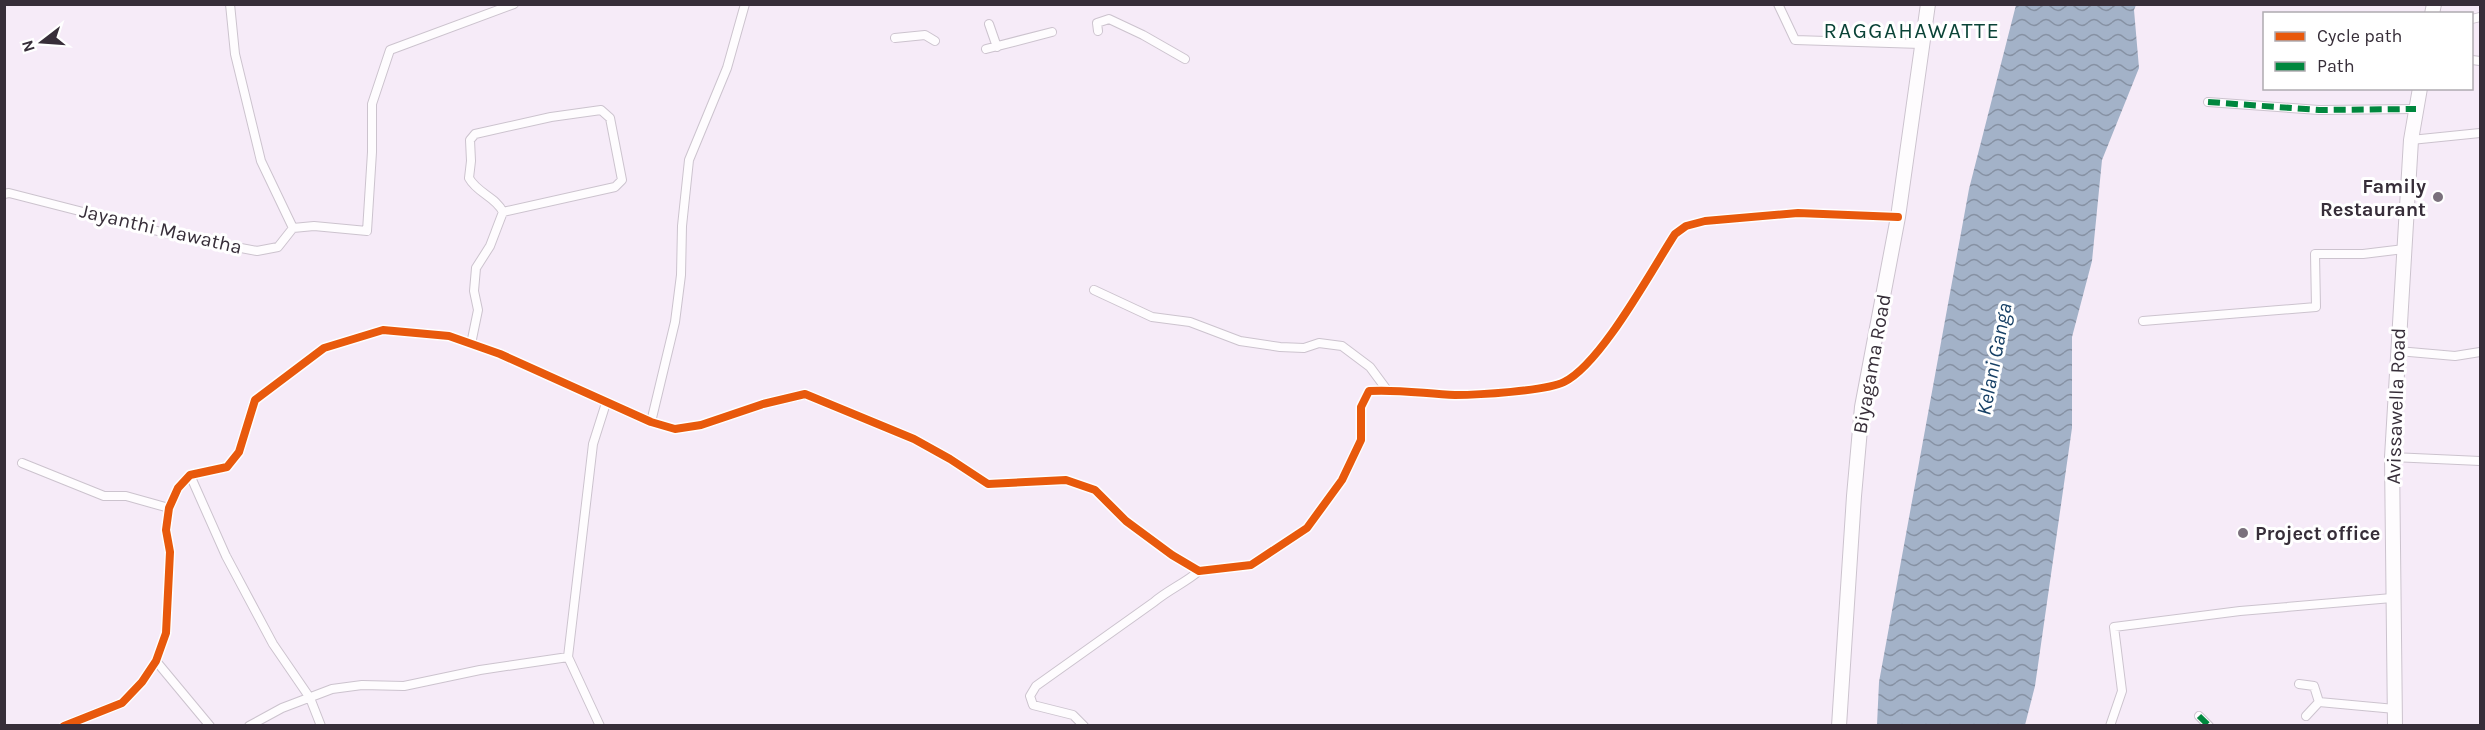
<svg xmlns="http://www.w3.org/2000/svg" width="2485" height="730" viewBox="0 0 2485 730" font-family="Karla,sans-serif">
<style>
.water{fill:url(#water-waves)}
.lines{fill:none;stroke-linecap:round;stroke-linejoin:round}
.street-casing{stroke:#ccc3ce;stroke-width:10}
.primary-casing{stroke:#ccc3ce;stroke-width:16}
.street{stroke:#fefcfe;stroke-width:8}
.primary{stroke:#fefcfe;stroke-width:14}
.quiet{stroke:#00873e;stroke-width:6;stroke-dasharray:12 6;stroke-linecap:butt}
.cycleway-casing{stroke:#fff;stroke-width:11}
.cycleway{stroke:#e8590c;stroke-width:8}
.poi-dot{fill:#7a707c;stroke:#fff;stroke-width:2}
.labels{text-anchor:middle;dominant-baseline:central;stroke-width:6;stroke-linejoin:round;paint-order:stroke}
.poi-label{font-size:20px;font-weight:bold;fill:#372e39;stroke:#fff;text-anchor:end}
.street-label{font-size:20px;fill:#372e39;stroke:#fff}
.water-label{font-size:21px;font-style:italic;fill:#184166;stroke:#fff}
.quarter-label{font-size:22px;letter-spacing:1.5px;fill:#0a4337;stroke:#fff}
</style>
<defs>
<pattern id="water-waves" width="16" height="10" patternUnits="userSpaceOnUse" patternTransform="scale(1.5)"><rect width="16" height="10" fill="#a3b2c8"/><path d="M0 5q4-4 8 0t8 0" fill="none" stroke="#8691a3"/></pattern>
</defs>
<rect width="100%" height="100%" fill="#f6ebf8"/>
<path class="water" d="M2016,5H2136L2134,10L2139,68L2102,160L2092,261L2072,337V428L2035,686L2025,725H1877L1879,682L1969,189Z"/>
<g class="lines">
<defs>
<path id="street" d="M1778,4L1795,40L1921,44
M2472,19L2480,17
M989,24L997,47
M1098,31L1097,23L1109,19L1143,35L1185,59
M895,38L925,35L935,41
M986,49L1052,32
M2472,60L2480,61
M2208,102L2319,110L2416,109
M601,110L610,118L622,180L615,187L503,212C496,197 477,193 469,178L471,161L470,140L475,134L551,117Z
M2411,140L2480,133
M4,194L9,193L173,235L257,251L278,247L293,228L261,161L235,54L230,4
M293,228L314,226L367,231L372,152V104L390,50L514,4
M1094,290L1152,317L1190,322L1240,341L1280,347L1304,348L1319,343L1342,346L1370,367L1387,390
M2143,321L2316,307L2315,254H2363L2404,249
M471,344L478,310L474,291L476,268L490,246L503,212
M2398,351L2455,356L2480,352
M651,422L675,322L681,275L682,226L689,160L727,68L745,4
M2392,457L2480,461
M22,463L104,496H126L169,508
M190,475L226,556L273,644L310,698L321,726
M156,661L210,726
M2299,684L2314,686L2319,702
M2199,716L2209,726
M2306,716L2319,702L2395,709
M64,726L122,703L142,682L156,661L166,633L170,552L166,530L169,508L178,488L190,475L227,467L239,452L255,400L324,348L383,330L449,336L500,354L651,422L675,429L701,425L763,404L805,394L914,439L950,459L988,484L1066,480L1095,490L1126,521L1172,555L1199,571L1251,565L1307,528L1342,480L1361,440V407L1369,391C1398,389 1426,394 1455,395C1477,395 1546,391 1564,382C1601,364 1651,271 1675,234L1686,226L1705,221L1798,213L1898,217
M249,726L282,708L332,689L362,685L404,686L480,670L568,657
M600,726L568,657L593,444L606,403
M1084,726L1073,715L1033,705L1030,696L1036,686L1154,602C1168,590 1185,583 1199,571
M2110,726L2122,691L2114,627L2240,611L2392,598"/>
<path id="primary" d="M2432,14L2434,4
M1839,726L1854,496L1862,407L1898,217L1928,4
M2395,726L2392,457L2411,140L2420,88"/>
</defs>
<use href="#street" class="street-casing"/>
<use href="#primary" class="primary-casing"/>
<use href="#street" class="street"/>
<use href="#primary" class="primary"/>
<path class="quiet" d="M2208,102L2319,110L2416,109
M2199,716L2209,726"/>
<defs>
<path id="cycleway" d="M64,726L122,703L142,682L156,661L166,633L170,552L166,530L169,508L178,488L190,475L227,467L239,452L255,400L324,348L383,330L449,336L500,354L651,422L675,429L701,425L763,404L805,394L914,439L950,459L988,484L1066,480L1095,490L1126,521L1172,555L1199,571L1251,565L1307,528L1342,480L1361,440V407L1369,391C1398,389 1426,394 1455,395C1477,395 1546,391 1564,382C1601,364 1651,271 1675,234L1686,226L1705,221L1798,213L1898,217"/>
</defs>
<use href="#cycleway" class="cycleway-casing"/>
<use href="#cycleway" class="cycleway"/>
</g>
<g class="poi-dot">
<circle cx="2438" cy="197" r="6"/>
<circle cx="2243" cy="533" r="6"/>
</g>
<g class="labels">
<g class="poi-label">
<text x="2426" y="186">Family<tspan x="2426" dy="23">Restaurant</tspan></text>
<text x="2255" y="533" text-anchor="start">Project office</text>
</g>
<g class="street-label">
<text transform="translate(161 229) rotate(13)">Jayanthi Mawatha</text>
<text transform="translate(1872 364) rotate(-80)">Biyagama Road</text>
<text transform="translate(2396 406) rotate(-88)">Avissawella Road</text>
</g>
<g class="water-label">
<text transform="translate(1994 359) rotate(-79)">Kelani Ganga</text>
</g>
<g class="quarter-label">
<text x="1912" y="31">RAGGAHAWATTE</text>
</g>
</g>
<rect width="2485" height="730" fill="none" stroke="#372e39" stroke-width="12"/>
<rect x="2263" y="12" width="210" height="78" fill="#ffffff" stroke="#afabb0" stroke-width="1.5"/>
<rect x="2275" y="32" width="30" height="9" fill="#e8590c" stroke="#afabb0" stroke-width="1.5"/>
<text x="2317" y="42" font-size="18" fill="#372e39">Cycle path</text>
<rect x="2275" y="62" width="30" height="9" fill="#00873e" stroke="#afabb0" stroke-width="1.5"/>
<text x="2317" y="72" font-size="18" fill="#372e39">Path</text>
<g transform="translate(42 42) rotate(253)" stroke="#ffffff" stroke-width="4.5" paint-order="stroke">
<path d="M0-4.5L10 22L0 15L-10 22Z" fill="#372e39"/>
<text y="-9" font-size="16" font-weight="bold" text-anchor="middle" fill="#372e39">N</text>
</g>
</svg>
